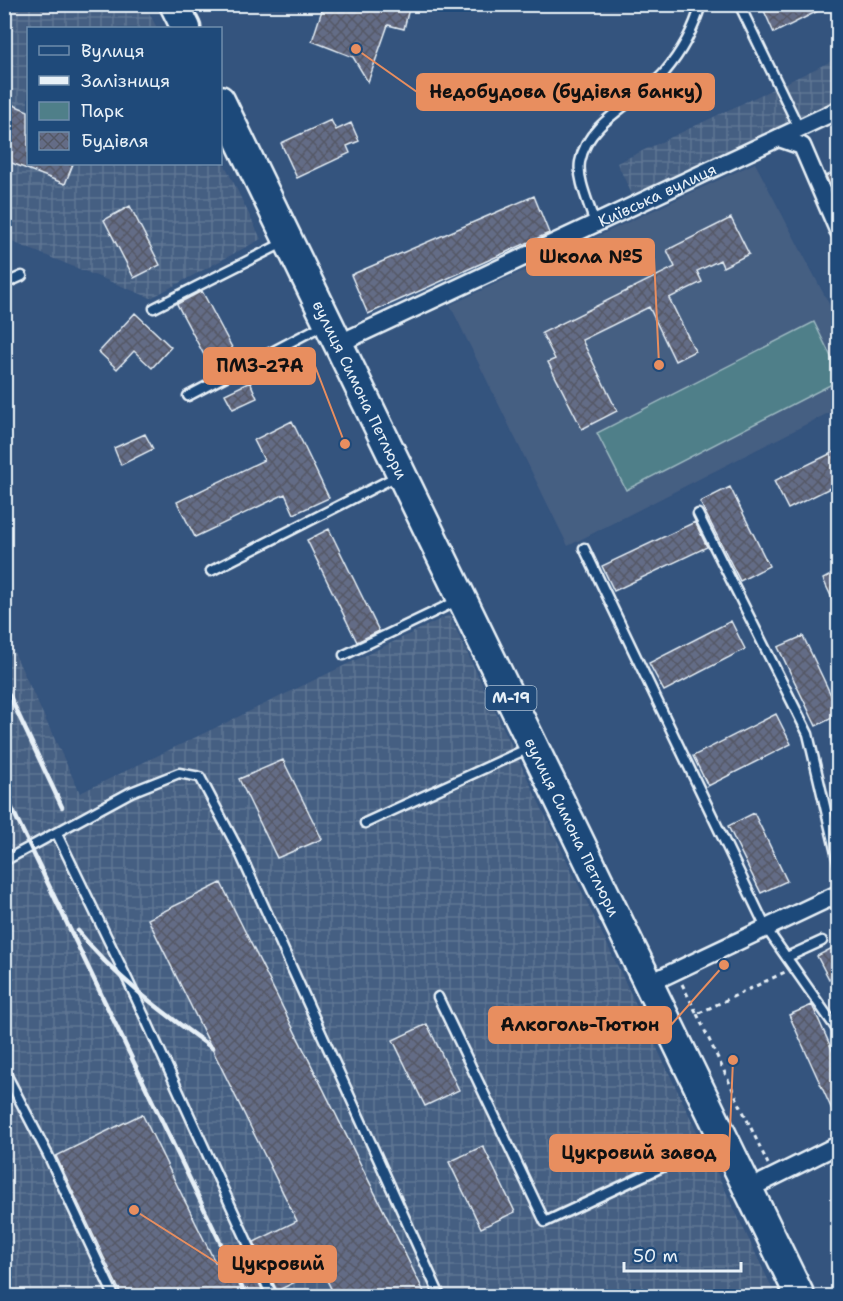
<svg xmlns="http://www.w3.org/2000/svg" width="843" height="1301" viewBox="0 0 843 1301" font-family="'Shantell Sans',sans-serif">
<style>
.built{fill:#455e82}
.industrial{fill:url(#industrial-grid)}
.green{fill:#4f7f89;stroke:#9cb8c0;stroke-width:1.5}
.building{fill:url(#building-cross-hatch);stroke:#e8f1f8;stroke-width:1.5}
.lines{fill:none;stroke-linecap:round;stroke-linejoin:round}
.service-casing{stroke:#e8f1f8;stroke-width:13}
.minor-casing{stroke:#e8f1f8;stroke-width:21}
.trunk-casing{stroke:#e8f1f8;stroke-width:33}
.path{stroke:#e8f1f8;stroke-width:3;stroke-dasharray:4.5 4.5;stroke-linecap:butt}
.service{stroke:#1f4a7a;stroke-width:8}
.minor{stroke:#1f4a7a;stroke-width:16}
.trunk{stroke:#1f4a7a;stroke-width:28}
.rail{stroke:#e8f1f8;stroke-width:4.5}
.labels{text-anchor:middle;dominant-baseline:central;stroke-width:5;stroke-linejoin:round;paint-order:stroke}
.shield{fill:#1f4a7a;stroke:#acbfd2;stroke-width:1.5}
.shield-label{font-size:15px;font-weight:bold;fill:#e8f1f8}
.street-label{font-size:16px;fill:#e8f1f8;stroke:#1f4a7a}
.leader{fill:none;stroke:#e88e5f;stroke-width:2}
.callout-dot{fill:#e88e5f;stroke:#1f4a7a;stroke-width:2}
.callout{fill:#e88e5f;stroke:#e88e5f;stroke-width:2}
.callout-label{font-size:18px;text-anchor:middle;font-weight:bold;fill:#111}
</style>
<defs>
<pattern id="industrial-grid" width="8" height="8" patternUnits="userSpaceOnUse" patternTransform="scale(1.5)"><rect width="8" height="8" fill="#455e82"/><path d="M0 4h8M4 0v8" fill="none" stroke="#607694"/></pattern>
<pattern id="building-cross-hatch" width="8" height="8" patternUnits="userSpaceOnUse" patternTransform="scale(1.5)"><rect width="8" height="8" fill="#646c86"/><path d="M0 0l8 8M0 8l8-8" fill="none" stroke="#545865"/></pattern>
</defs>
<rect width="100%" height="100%" fill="#34547e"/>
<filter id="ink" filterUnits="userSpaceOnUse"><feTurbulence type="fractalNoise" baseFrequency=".0167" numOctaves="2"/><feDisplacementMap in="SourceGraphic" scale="12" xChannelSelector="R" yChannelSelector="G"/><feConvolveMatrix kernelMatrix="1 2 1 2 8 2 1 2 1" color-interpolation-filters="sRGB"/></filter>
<g filter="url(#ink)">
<path class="built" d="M755,163L838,321V408L568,546L450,305Z"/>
<path class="industrial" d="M4,5H145L157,28H28V164H220L221,157L261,239L151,298L5,239Z
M838,58V110L637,205L617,163Z
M449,615L776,1296H5L4,631L80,793Z"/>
<path class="green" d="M814,322L838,371V381L626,490L597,433Z"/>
<path class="building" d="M324,4H410L404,29L388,25L368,82L353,57L312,41Z
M761,4H832L774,33Z
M4,101L28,111V164H73L65,184L4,160Z
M331,120L336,130L351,123L359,141L347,146L350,153L297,178L281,143Z
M838,170V203L826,176Z
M534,196L549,233L368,314L351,275Z
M130,206L160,265L134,278L104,220Z
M731,218L749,254L723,267L720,260L697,271L702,282L669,298L695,351L675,361L649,307L582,340L617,411L582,429L548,362L555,359L542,333L675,267L667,250Z
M202,291L237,357L212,370L177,304Z
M135,313L171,347L152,368L134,351L117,369L99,352Z
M250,382L257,398L233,409L225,394Z
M292,421L329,498L294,514L285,494L195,537L177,502L264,460L254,440Z
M145,434L153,449L121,465L114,448Z
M838,450V484L788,509L774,481Z
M730,487L769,566L740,581L700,502Z
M695,522L707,547L614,591L602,566Z
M329,529L379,631L357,642L307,540Z
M838,571V611L823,579Z
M731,621L745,649L664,691L649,663Z
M803,636L838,710V715L816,726L778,647Z
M776,714L791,744L708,786L693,756Z
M283,760L322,839L277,858L239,779Z
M754,813L787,881L761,893L728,826Z
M221,883L426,1296H335L321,1269L277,1291L254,1242L297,1221L148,919Z
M838,945V974L829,979L817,956Z
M812,1005L838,1063V1123L789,1015Z
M427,1024L459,1090L425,1106L393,1040Z
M142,1114L215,1262L243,1248L265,1296H122L56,1156Z
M483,1146L515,1212L481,1228L449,1162Z"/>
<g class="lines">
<defs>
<path id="service" d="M739,4L799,128
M595,224C590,206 577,180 580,162C587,121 639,101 664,73C681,53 694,29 701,4
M4,284L22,276
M154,308L285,242
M188,396L323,325
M698,514L808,734L838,862
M584,548L766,928L838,1031
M211,571L397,476
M344,655L457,601
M365,823L531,747
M57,834L130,985L272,1296
M4,861L131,792L179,773L200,777L239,851L440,1296
M787,957L822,941
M438,997L545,1222L720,1140
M4,1070L48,1155L114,1296"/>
<g id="minor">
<path d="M779,138L802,146L838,230"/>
<path id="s1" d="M340,343L838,110"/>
<path d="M648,984L838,894"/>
<path d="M763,1182L838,1145"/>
</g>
<g id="trunk">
<path d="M174,4L186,28"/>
<path id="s2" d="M220,100L800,1296"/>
</g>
</defs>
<use href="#service" class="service-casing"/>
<use href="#minor" class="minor-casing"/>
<use href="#trunk" class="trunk-casing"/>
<path class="path" d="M682,984L697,1014L785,972
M697,1014L768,1164"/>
<use href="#service" class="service"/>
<use href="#minor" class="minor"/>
<use href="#trunk" class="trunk"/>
<path class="rail" d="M4,684L62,807
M4,792L246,1296
M78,931C115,978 164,1013 212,1048"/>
</g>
</g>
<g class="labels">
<rect class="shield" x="485.5" y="686" width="51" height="24" rx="4.5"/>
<g class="shield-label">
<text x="511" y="698">М-19</text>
</g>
<g class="street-label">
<text stroke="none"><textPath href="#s1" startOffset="350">Київська вулиця</textPath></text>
<text stroke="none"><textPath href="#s2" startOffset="322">вулиця Симона Петлюри</textPath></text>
<text stroke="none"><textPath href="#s2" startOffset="808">вулиця Симона Петлюри</textPath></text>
</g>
</g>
<path class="leader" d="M356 49L417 92M659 365L654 257M345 444L315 366M724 965L671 1025M733 1060L729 1153M134 1210L219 1264"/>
<g class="callout-dot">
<circle cx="356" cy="49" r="6"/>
<circle cx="659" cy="365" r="6"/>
<circle cx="345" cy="444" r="6"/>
<circle cx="724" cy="965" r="6"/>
<circle cx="733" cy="1060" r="6"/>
<circle cx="134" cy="1210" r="6"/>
</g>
<g class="callout">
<rect x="417" y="74" width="297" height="36" rx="6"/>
<rect x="527" y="239" width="127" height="36" rx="6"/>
<rect x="204" y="348" width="111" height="36" rx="6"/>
<rect x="489" y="1007" width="182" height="36" rx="6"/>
<rect x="550" y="1135" width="179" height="36" rx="6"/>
<rect x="219" y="1246" width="117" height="36" rx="6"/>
</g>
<g class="callout-label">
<text x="566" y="98">Недобудова (будівля банку)</text>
<text x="591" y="263">Школа №5</text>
<text x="260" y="372">ПМЗ-27А</text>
<text x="580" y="1031">Алкоголь-Тютюн</text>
<text x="639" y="1159">Цукровий завод</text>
<text x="278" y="1270">Цукровий</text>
</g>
<rect width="843" height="1301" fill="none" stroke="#1f4a7a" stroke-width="24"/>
<rect x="12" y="12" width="819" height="1277" fill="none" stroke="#e8f1f8" stroke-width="2" filter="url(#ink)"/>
<rect x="27" y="27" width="195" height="138" fill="#1f4a7a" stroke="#6f8dac" stroke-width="1.5"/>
<rect x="39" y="46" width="30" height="9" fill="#1f4a7a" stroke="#6f8dac" stroke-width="1.5"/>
<text x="81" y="57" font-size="18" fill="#e8f1f8">Вулиця</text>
<rect x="39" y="76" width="30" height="9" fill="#e8f1f8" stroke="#6f8dac" stroke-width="1.5"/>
<text x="81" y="87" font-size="18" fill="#e8f1f8">Залізниця</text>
<rect x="39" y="102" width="30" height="18" fill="#4f7f89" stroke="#6f8dac" stroke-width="1.5"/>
<text x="81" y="117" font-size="18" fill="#e8f1f8">Парк</text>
<rect x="39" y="132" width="30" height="18" fill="url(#building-cross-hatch)" stroke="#6f8dac" stroke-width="1.5"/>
<text x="81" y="147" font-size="18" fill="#e8f1f8">Будівля</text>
<path d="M624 1262v9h117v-9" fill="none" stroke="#e8f1f8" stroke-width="3"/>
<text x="633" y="1262" font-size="18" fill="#e8f1f8" stroke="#1f4a7a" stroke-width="4.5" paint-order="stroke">50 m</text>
</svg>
